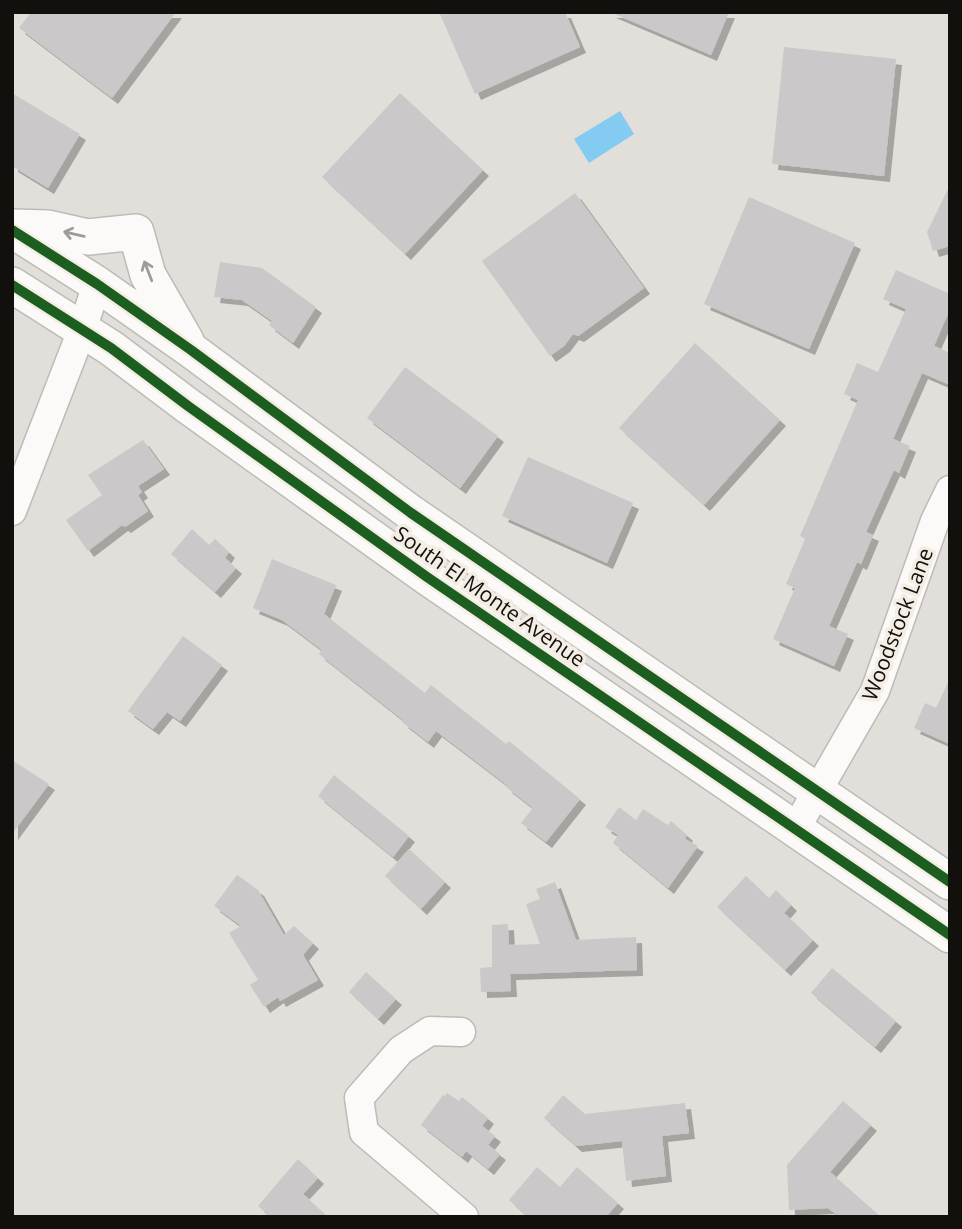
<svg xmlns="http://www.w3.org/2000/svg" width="962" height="1229" viewBox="0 0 962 1229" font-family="'Open Sans',sans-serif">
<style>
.water{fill:#84cbf2}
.building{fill:#cac8c8;filter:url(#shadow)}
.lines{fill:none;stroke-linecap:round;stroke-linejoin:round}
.minor-casing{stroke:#bdbbb7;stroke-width:31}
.major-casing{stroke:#bdbbb7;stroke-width:38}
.minor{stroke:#fbfaf9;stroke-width:28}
.major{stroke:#fbfaf9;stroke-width:35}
.cycleway-casing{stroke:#f4ede4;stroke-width:15}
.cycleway{stroke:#1b5e20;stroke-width:10}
.oneway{stroke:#9e9c9b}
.labels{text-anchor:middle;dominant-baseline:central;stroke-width:7;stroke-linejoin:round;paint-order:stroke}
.street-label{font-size:21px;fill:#12100d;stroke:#f4ede4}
</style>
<defs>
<filter id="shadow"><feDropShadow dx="6" dy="6" stdDeviation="0" flood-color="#0004"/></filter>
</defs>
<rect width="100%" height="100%" fill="#e2dfda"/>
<path class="water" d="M620,111L634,134L589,163L574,139Z"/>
<path class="building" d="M31,12H176L112,98L19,28Z
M439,12H565L580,47L475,94Z
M610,12H729L711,55Z
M784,47L896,59L884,176L772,164Z
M12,93L80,134L48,188L12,166Z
M400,93L483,170L405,254L322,177Z
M950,185V246L933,251L927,232Z
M575,193L644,288L578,336L573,334L564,346L550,356L482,261Z
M749,197L855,243L809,349L704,304Z
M220,262L262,268L316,307L293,343L269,325L272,321L242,300L214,297Z
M896,270L950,294V309L934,346L950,353V385L922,373L893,439L910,446L899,473L894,470L866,532L873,535L861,564L857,562L829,626L848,634L834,666L773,639L795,588L786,584L805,539L800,536L858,400L844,394L857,363L878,372L906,309L883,299Z
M695,343L780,420L704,505L619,428Z
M405,367L498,436L460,488L367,418Z
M143,440L164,469L138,486L142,492L138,495L148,511L125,527L122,525L88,551L66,520L102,495L88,475Z
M528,457L633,503L607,563L502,516Z
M192,529L209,545L215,539L229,552L225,558L236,568L215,592L171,554Z
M272,559L336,585L324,614L425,693L431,685L506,744L509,741L580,799L546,842L521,823L533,808L506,787L507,785L436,731L428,742L402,722L403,720L319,654L322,650L282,620L253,608Z
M183,636L222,665L180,721L167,712L153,729L128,711Z
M950,678V744L914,728L925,703L936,708Z
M12,760L49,784L12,834Z
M334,775L409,836L393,857L318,796Z
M619,807L636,820L643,809L668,825L671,821L687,835L685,839L698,846L668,888L613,843L618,835L605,827Z
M409,849L445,882L421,909L385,876Z
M237,875L258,890L284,935L294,926L313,943L303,955L318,980L280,1001L278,997L264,1007L250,985L258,980L229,933L241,926L214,906Z
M746,876L769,898L776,890L791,905L784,913L813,940L785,970L717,907Z
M555,882L576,940L636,937L637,970L510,974L511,991L481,992L480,968L492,967V925L508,924L509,945L540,944L526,904L540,899L536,889Z
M832,968L896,1021L875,1047L811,993Z
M366,972L396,999L378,1019L349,992Z
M447,1093L459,1101L462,1097L488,1118L482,1126L495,1136L488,1145L500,1154L488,1169L466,1151L462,1157L421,1125L443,1095L445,1096Z
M563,1095L585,1114L685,1103L689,1133L662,1136L666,1176L626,1181L622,1141L576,1146L544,1118Z
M843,1101L871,1125L830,1172L881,1217H839L828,1208L789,1210L787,1165Z
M298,1159L318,1178L303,1194L328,1217H271L258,1206Z
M537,1167L560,1187L577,1167L618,1203L606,1217H528L509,1200Z"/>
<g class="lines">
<defs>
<path id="minor" d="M12,511L82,330L97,284
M796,828L875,691L935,521L950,490
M461,1032L430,1031L401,1050L359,1098L364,1132L464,1217"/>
<path id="major" d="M13,227L48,228L88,237L136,232L148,275L186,341
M12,230L97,284L191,350L411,513L950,882
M12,285L111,348L188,406L427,577L950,935"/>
</defs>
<use href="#minor" class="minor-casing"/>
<use href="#major" class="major-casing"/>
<use href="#minor" class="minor"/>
<use href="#major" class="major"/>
<defs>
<path id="cycleway" d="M12,230L97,284L191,350L411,513L950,882
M12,285L111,348L188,406L427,577L950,935"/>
</defs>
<use href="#cycleway" class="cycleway-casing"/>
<use href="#cycleway" class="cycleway"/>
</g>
<defs><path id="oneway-shaft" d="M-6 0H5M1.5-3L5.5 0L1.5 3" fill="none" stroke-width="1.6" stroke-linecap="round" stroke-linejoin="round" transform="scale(1.75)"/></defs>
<g class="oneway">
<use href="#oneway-shaft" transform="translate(74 234) rotate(-167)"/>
<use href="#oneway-shaft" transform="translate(148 271) rotate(-111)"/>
</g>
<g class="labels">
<g class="street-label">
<text transform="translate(490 596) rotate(35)">South El Monte Avenue</text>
<text transform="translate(897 624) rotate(-69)">Woodstock Lane</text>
</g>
</g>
<rect width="962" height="1229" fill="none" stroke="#12100d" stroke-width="28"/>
</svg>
